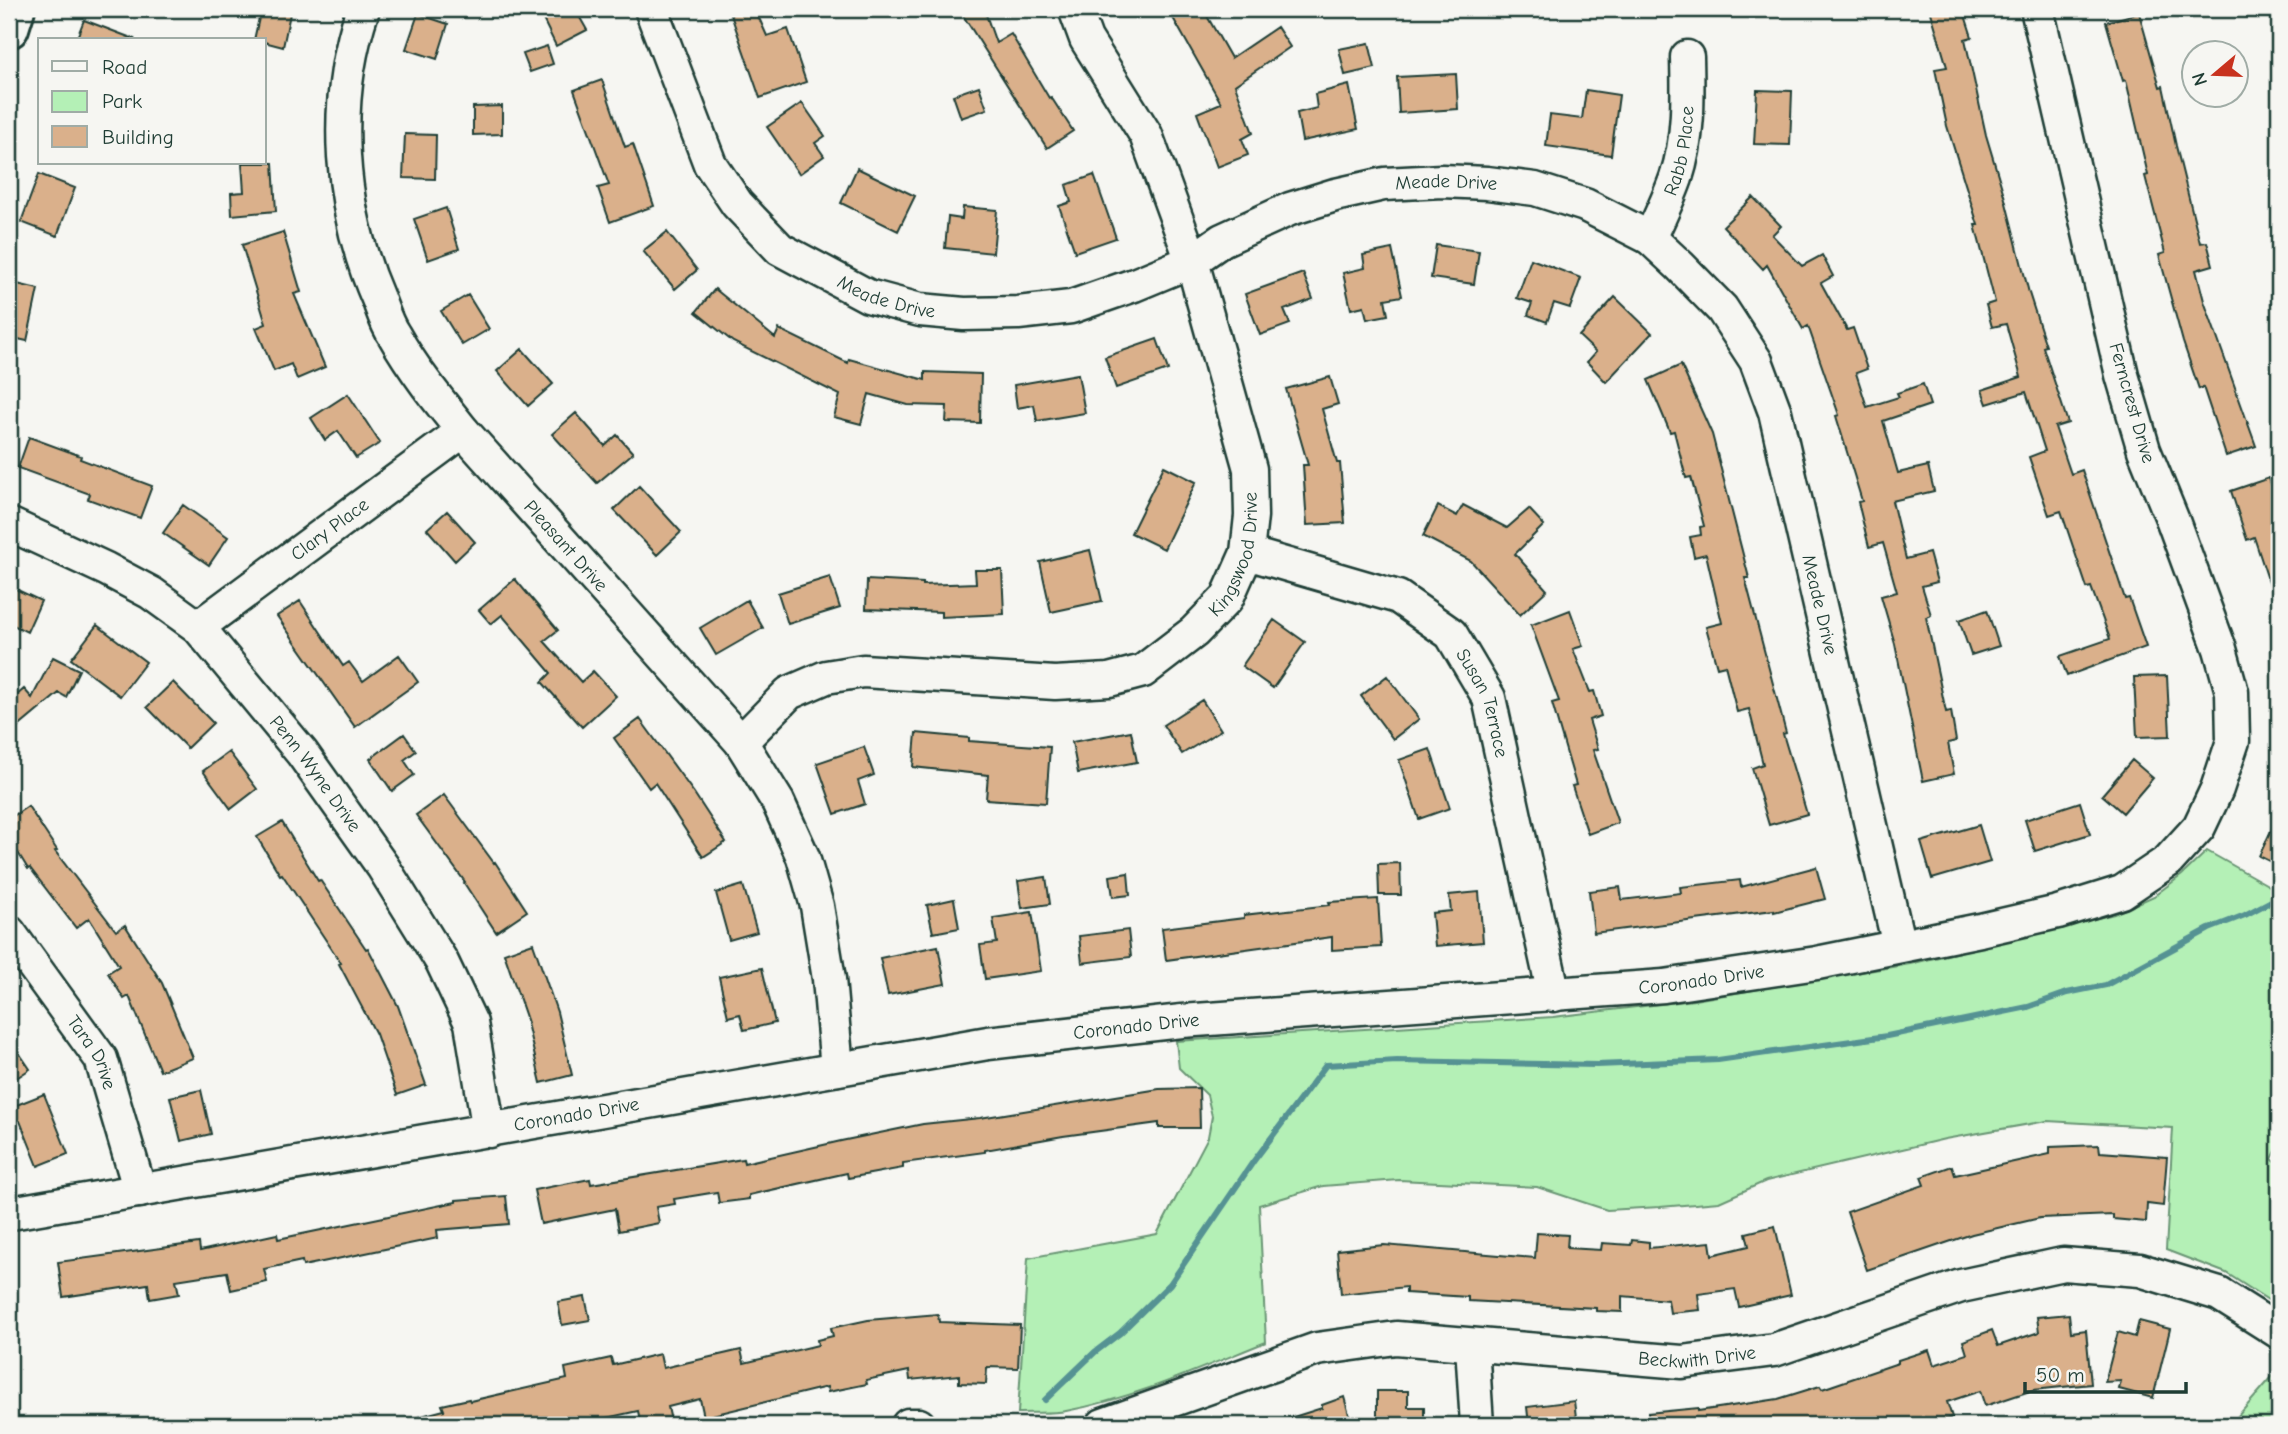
<svg xmlns="http://www.w3.org/2000/svg" width="2288" height="1434" viewBox="0 0 2288 1434" font-family="'Comic Neue',sans-serif">
<style>
.green{fill:#b4f0b6;stroke:#6a9675;stroke-width:2}
.lines{fill:none;stroke-linecap:round;stroke-linejoin:round}
.stream{stroke:#559293;stroke-width:6}
.building{fill:#dab08b;stroke:#1f3d34;stroke-width:2}
.minor-casing{stroke:#1f3d34;stroke-width:37}
.major-casing{stroke:#1f3d34;stroke-width:44}
.minor{stroke:#f6f6f2;stroke-width:32}
.major{stroke:#f6f6f2;stroke-width:38}
.labels{text-anchor:middle;dominant-baseline:central;stroke-width:5;stroke-linejoin:round;paint-order:stroke}
.street-label{font-size:19px;fill:#1f3d34;stroke:#f6f6f2}
</style>
<rect width="100%" height="100%" fill="#f6f6f2"/>
<filter id="ink" filterUnits="userSpaceOnUse"><feTurbulence type="fractalNoise" baseFrequency=".0143" numOctaves="2"/><feDisplacementMap in="SourceGraphic" scale="14" xChannelSelector="R" yChannelSelector="G"/><feConvolveMatrix kernelMatrix="1 2 1 2 8 2 1 2 1" color-interpolation-filters="sRGB"/></filter>
<g filter="url(#ink)">
<path class="green" d="M2207,851L2273,888L2279,886V1145L2272,1159L2279,1165V1307L2226,1273L2166,1250L2173,1128L2047,1121L1945,1139L1766,1181L1719,1202L1660,1207L1607,1210L1537,1187L1399,1180L1323,1186L1259,1205L1266,1342C1201,1368 1135,1398 1066,1411C1051,1414 1033,1412 1018,1413L1028,1258L1157,1234L1208,1137L1212,1116L1207,1095L1179,1068L1176,1041L1553,1017L1694,1000L1910,964L2114,914L2154,896L2182,875Z
M2279,1369V1425H2230Z"/>
<g class="lines">
<path class="stream" d="M1045,1400L1095,1352L1120,1333L1170,1284L1253,1162L1326,1065L1397,1061L1597,1065L1718,1060L1887,1036L2028,1007L2067,993L2106,985L2209,929L2245,915L2279,897"/>
</g>
<path class="building" d="M261,9H291L283,47L264,42V40H254Z
M538,9H575L587,30L556,46Z
M729,9H755L767,36L788,29L806,82L760,98Z
M959,9H984L996,43L1011,34L1049,98L1051,97L1073,131L1047,148Z
M1168,9H1203L1231,58L1277,27L1290,47L1235,85L1253,133L1242,139L1248,155L1217,167L1197,113L1221,103Z
M1930,9H1963L1972,37L1965,39L1986,135L2004,195L2029,293L2046,346L2043,347L2068,423L2055,427L2071,474L2082,470L2125,599L2129,598L2146,647L2067,676L2060,656L2110,639L2091,587L2087,588L2061,511L2049,515L2029,457L2045,451L2026,392L1987,404L1982,390L2021,377L2006,324L1992,327L1986,305L1995,302L1975,225H1978L1947,126L1935,69L1947,67Z
M2139,13L2160,87L2163,86L2176,146L2200,243L2207,242L2213,265L2196,270L2204,301L2256,446L2226,456L2203,387L2199,389L2183,342L2159,255L2165,253L2145,176L2148,175L2126,80L2123,81L2106,22Z
M418,14L448,24L437,59L406,49Z
M84,20L134,39L133,40H76Z
M1369,43L1375,68L1345,75L1339,49Z
M547,46L553,64L530,72L523,54Z
M1456,74L1458,109L1399,113L1397,77Z
M602,80L625,147L633,144L654,206L610,222L598,188L609,185L574,90Z
M1349,85L1358,129L1302,141L1297,113L1317,108L1315,94Z
M979,86L987,109L961,118L953,95Z
M1586,90L1619,95L1611,155L1546,146L1550,115L1582,119Z
M1757,90L1792,91L1790,145L1754,144Z
M802,103L825,136L815,143L824,156L799,174L767,127Z
M502,106V134L473,135V107Z
M405,134L436,135L435,179L403,178Z
M242,163H273L276,211L232,215L231,193L244,192Z
M857,168L915,196L898,231L841,203Z
M39,174L75,188L57,236L21,222Z
M1094,175L1116,238L1075,252L1059,206L1071,202L1066,185Z
M1753,197L1781,226L1772,235L1802,266L1822,255L1833,276L1821,283L1847,330L1853,328L1867,369L1856,373L1867,407L1899,397L1897,393L1923,384L1930,405L1883,421L1898,473L1928,466L1934,491L1892,501L1906,559L1929,553L1937,582L1922,586L1931,615L1926,617L1946,712L1951,711L1956,741L1948,743L1954,774L1923,781L1895,644L1881,596L1897,592L1883,543L1869,547L1858,502L1862,501L1836,416L1839,415L1808,326L1803,329L1767,265L1763,269L1723,226Z
M963,207L997,210L993,253L945,248L948,217L962,219Z
M446,208L459,249L428,260L414,219Z
M283,232L301,292L294,294L325,367L297,379L291,364L274,371L256,328L266,324L242,245Z
M667,232L697,270L675,289L643,251Z
M1436,245L1479,251L1474,284L1431,278Z
M1392,249L1402,296L1385,299L1388,315L1367,319L1364,306L1351,309L1343,273L1365,268L1363,255Z
M1531,259L1581,278L1570,308L1554,303L1547,322L1528,315L1532,303L1517,298Z
M1303,273L1313,299L1284,310L1290,324L1260,335L1245,294Z
M9,282L38,289L27,341L9,337Z
M715,289L775,338L779,329L848,363L849,359L925,380V372L981,374L980,423L946,422L947,406L908,405L869,394L861,424L834,417L840,395L733,342L696,312Z
M468,295L489,329L462,345L441,311Z
M1615,297L1652,333L1606,382L1587,362L1596,352L1579,336Z
M1157,339L1168,370L1116,388L1105,357Z
M522,349L553,384L528,406L497,371Z
M1681,365L1712,434L1749,578H1745L1786,733L1783,734L1807,814L1769,825L1752,768L1763,764L1749,709L1737,712L1725,665L1717,667L1706,627L1722,623L1706,554L1694,557L1690,537L1701,535L1700,527L1704,526L1691,477L1686,478L1674,431L1670,432L1648,380Z
M1078,374L1085,413L1037,421L1034,405L1017,408L1014,385Z
M1330,377L1338,404L1322,409L1337,463H1340L1345,523L1307,525L1303,465H1308L1286,389Z
M348,394L380,443L356,458L338,431L325,440L311,418Z
M576,413L605,446L617,435L633,453L597,483L552,434Z
M29,437L81,456L80,459L152,486L140,518L88,499L90,494L18,468Z
M1164,466L1196,482L1164,549L1131,533Z
M2269,478L2279,507V603L2276,604L2254,537L2247,540L2231,491Z
M639,486L681,532L657,555L614,510Z
M183,505L228,537L209,565L163,533Z
M1463,505L1507,528L1529,509L1544,525L1515,554L1547,590L1520,615L1471,561L1423,536L1438,506L1457,516Z
M447,511L475,542L455,561L427,529Z
M1090,550L1102,601L1051,612L1040,562Z
M975,570H1002L1004,614L941,617V612L866,609L867,580L923,583V585L976,583Z
M830,577L840,608L788,624L778,593Z
M515,579L558,630L544,641L581,682L593,671L616,696L582,727L542,682L551,673L502,615L491,624L479,610Z
M9,586L41,601L27,632L9,623Z
M747,600L763,628L716,655L700,628Z
M300,601L343,666L349,662L363,681L399,655L418,682L355,727L277,616Z
M1570,610L1583,646L1573,649L1590,692L1594,691L1601,716L1589,720L1598,749L1593,750L1618,823L1588,834L1572,786L1576,785L1552,703L1559,701L1531,625Z
M1987,610L1999,646L1971,655L1959,620Z
M1274,620L1305,642L1273,688L1242,666Z
M97,625L146,662L120,696L71,659Z
M53,657L79,670L66,697L59,693L17,728L9,718V702L24,689L32,698Z
M1387,676L1419,719L1393,739L1361,696Z
M2167,676L2170,736L2137,737L2134,677Z
M173,682L213,723L187,748L147,707Z
M1202,700L1221,730L1182,754L1163,725Z
M640,719L694,793L726,842L703,857L655,783L649,788L614,738Z
M1131,731L1137,762L1078,773L1072,742Z
M916,733L969,738V741L1050,747L1046,803L986,799L988,775L913,767Z
M404,734L416,751L404,760L414,775L392,791L370,759Z
M864,747L874,775L858,781L865,804L835,814L817,763Z
M1430,749L1450,808L1419,819L1399,760Z
M229,752L257,789L231,809L203,771Z
M2132,760L2153,778L2123,813L2102,795Z
M444,795L494,863L495,862L527,911L496,932L464,883L465,882L416,815Z
M2080,802L2090,834L2035,851L2025,820Z
M28,806L57,850L55,851L116,931L125,925L162,983L193,1058L160,1071L129,996L124,999L108,973L119,966L89,918L76,928L30,868L28,869L9,838V819Z
M2279,814V866L2259,856Z
M282,822L318,881L320,880L366,949L368,948L398,1006L426,1085L397,1095L376,1034L339,964L341,963L282,874L280,875L257,837Z
M1979,825L1990,862L1932,879L1921,842Z
M1400,863L1401,895H1379L1378,864Z
M1816,867L1825,899L1774,912V910L1594,933L1589,891L1620,887L1622,900L1681,893L1680,887L1740,880L1741,887Z
M1128,873L1130,895L1113,897L1110,876Z
M1046,877L1050,904L1022,908L1018,881Z
M743,885L757,932L729,940L716,893Z
M1479,892L1483,942L1435,946L1432,913L1451,911L1449,895Z
M954,899L959,928L933,933L927,905Z
M1378,899L1381,947L1332,950V937L1166,960L1162,928L1244,918V915L1330,905L1329,902Z
M1032,912L1041,971L985,979L980,945L997,943L993,918Z
M1128,930L1131,957L1082,963L1079,936Z
M533,943L557,1012L572,1075L541,1083L527,1023H528L504,953Z
M938,946L945,984L888,995L880,958Z
M762,968L775,1023L744,1030L740,1014L728,1017L719,977Z
M9,1038L30,1069L9,1083Z
M1199,1088L1200,1128H1159V1123L1063,1136L985,1150V1152L903,1163V1168L848,1178L847,1173L749,1195V1199L719,1203L717,1192L674,1199L675,1204L656,1207L659,1223L619,1231L615,1209L541,1224L534,1190L590,1179L591,1184L743,1159L744,1163L841,1141L923,1124L980,1118L1159,1089Z
M201,1090L211,1134L181,1141L170,1097Z
M44,1094L68,1154L38,1166L20,1121L9,1126V1108Z
M2099,1145L2100,1152L2167,1157L2163,1206L2147,1204L2146,1222L2113,1219V1215L2040,1218L1972,1234L1867,1270L1847,1212L1924,1185L1921,1177L1952,1166L1955,1175L2050,1154V1147Z
M506,1196L509,1224L437,1230L438,1238L303,1266L302,1261L264,1269L267,1282L231,1290L227,1272L176,1280L179,1294L150,1299L148,1284L63,1297L58,1262L199,1243L200,1251L277,1234L278,1239L456,1202V1200Z
M1775,1226L1791,1295L1739,1307L1735,1289L1698,1294L1700,1310L1670,1313L1668,1300L1622,1296V1312L1596,1311V1308L1468,1301V1297L1406,1293V1287L1341,1294L1337,1250L1384,1245L1535,1258L1537,1233L1568,1235L1567,1248L1601,1250L1602,1243L1631,1245L1632,1240L1649,1242V1248L1710,1242L1712,1255L1749,1246L1746,1233Z
M585,1297L590,1320L562,1325L558,1302Z
M938,1314L939,1322L1020,1325L1018,1368L987,1367L986,1384L959,1383V1375L910,1380L909,1371L866,1380L867,1384L828,1392L827,1387L704,1417L700,1399L668,1407L671,1421L653,1425H641L638,1411L606,1418L608,1425H411L410,1419L444,1410L442,1405L469,1399L470,1401L567,1379L565,1368L611,1358L613,1365L660,1354L663,1368L741,1350L744,1363L818,1345L817,1340L833,1336L831,1328L868,1320Z
M2069,1314L2071,1332L2086,1330L2091,1384L2033,1390L1985,1406L1980,1391L1947,1402L1952,1417L1928,1425H1920L1918,1419L1901,1425H1649L1648,1413L1698,1408V1411L1778,1399L1820,1386L1822,1389L1898,1363V1360L1929,1350L1934,1365L1967,1354L1963,1341L1992,1330L1998,1346L2039,1332L2037,1317Z
M2139,1321L2170,1329L2153,1398L2119,1389L2121,1381L2105,1382L2118,1332L2135,1337Z
M1377,1391H1408V1407H1424V1425H1377Z
M1344,1397L1352,1425H1282L1281,1421L1322,1408V1405Z
M1574,1401L1577,1425H1529L1527,1407Z"/>
<g class="lines">
<defs>
<g id="minor">
<path id="s1" d="M363,9C331,103 339,210 379,301C383,312 387,325 394,335C413,369 438,400 463,431L741,742L778,802L803,857L817,906L829,979L837,1069"/>
<path id="s2" d="M651,9L710,164L737,204L780,249L868,296L920,310L964,314L1018,313L1071,307L1134,285L1192,261L1222,240L1290,209L1335,195L1384,184L1442,181L1487,183L1535,189L1585,205L1650,238L1680,266L1722,309L1756,361L1775,412L1899,946"/>
<path id="s3" d="M1650,238C1659,219 1669,198 1676,178C1689,139 1688,97 1687,57"/>
<path id="s4" d="M9,524L106,569L151,593L198,627L302,753L383,867L442,962L471,1023L489,1131"/>
<path id="s5" d="M1247,553L1398,597L1451,634L1489,698L1554,995"/>
<path id="s6" d="M198,627L463,431"/>
<path id="s7" d="M741,742L789,693L826,677L863,671L1055,683L1109,680L1143,671L1194,632L1227,598L1247,553L1251,516L1250,469L1192,261L1146,135L1086,39L1075,9"/>
<path id="s8" d="M9,932L101,1059L140,1191"/>
<path id="s9" d="M11,1213L988,1043L1182,1021L1664,986L1817,963L1980,930L2058,912L2122,892L2168,861L2199,827L2217,789L2233,741L2232,692L2220,649L2173,521L2144,450L2122,375L2037,9"/>
<path d="M1472,1345L1477,1425"/>
<path d="M908,1425H919"/>
<path id="s10" d="M1103,1425L1317,1349L1396,1338L1682,1362L1774,1350L1961,1286L2063,1264L2140,1270L2219,1294L2279,1332"/>
</g>
<path id="major" d="M9,28L15,9"/>
</defs>
<use href="#minor" class="minor-casing"/>
<use href="#major" class="major-casing"/>
<use href="#minor" class="minor"/>
<use href="#major" class="major"/>
</g>
</g>
<g class="labels">
<g class="street-label">
<text stroke="none"><textPath href="#s3" startOffset="93">Rabb Place</textPath></text>
<text stroke="none"><textPath href="#s2" startOffset="982">Meade Drive</textPath></text>
<text stroke="none"><textPath href="#s2" startOffset="394">Meade Drive</textPath></text>
<text transform="translate(2132 403) rotate(74)">Ferncrest Drive</text>
<text stroke="none"><textPath href="#s6" startOffset="164">Clary Place</textPath></text>
<text stroke="none"><textPath href="#s1" startOffset="609">Pleasant Drive</textPath></text>
<text stroke="none"><textPath href="#s7" startOffset="584">Kingswood Drive</textPath></text>
<text stroke="none"><textPath href="#s2" startOffset="1612">Meade Drive</textPath></text>
<text stroke="none"><textPath href="#s5" startOffset="299">Susan Terrace</textPath></text>
<text stroke="none"><textPath href="#s4" startOffset="404">Penn Wyne Drive</textPath></text>
<text stroke="none"><textPath href="#s9" startOffset="1708">Coronado Drive</textPath></text>
<text stroke="none"><textPath href="#s9" startOffset="1141">Coronado Drive</textPath></text>
<text stroke="none"><textPath href="#s8" startOffset="147">Tara Drive</textPath></text>
<text stroke="none"><textPath href="#s9" startOffset="574">Coronado Drive</textPath></text>
<text stroke="none"><textPath href="#s10" startOffset="609">Beckwith Drive</textPath></text>
</g>
</g>
<rect width="2288" height="1434" fill="none" stroke="#f6f6f2" stroke-width="35"/>
<rect x="18" y="18" width="2253" height="1399" fill="none" stroke="#1f3d34" stroke-width="2.5" filter="url(#ink)"/>
<rect x="38" y="38" width="228" height="126" fill="#f6f6f2" stroke="#a0aca6" stroke-width="2"/>
<rect x="52" y="61" width="35" height="10" fill="#f6f6f2" stroke="#a0aca6" stroke-width="2"/>
<text x="102" y="74" font-size="21" fill="#1f3d34">Road</text>
<rect x="52" y="91" width="35" height="21" fill="#b4f0b6" stroke="#a0aca6" stroke-width="2"/>
<text x="102" y="108" font-size="21" fill="#1f3d34">Park</text>
<rect x="52" y="126" width="35" height="21" fill="#dab08b" stroke="#a0aca6" stroke-width="2"/>
<text x="102" y="144" font-size="21" fill="#1f3d34">Building</text>
<g transform="translate(2215 74) rotate(251)"><circle r="33" fill="#f6f6f2" stroke="#a0aca6" stroke-width="2"/>
<path d="M0-5L12 26L0 18L-12 26Z" fill="#c8321e"/>
<text y="-10" font-size="19" font-weight="bold" text-anchor="middle" fill="#1f3d34">N</text>
</g>
<path d="M2025 1382v10h161v-10" fill="none" stroke="#1f3d34" stroke-width="3.5"/>
<text x="2036" y="1382" font-size="21" fill="#1f3d34" stroke="#f6f6f2" stroke-width="5" paint-order="stroke">50 m</text>
</svg>
